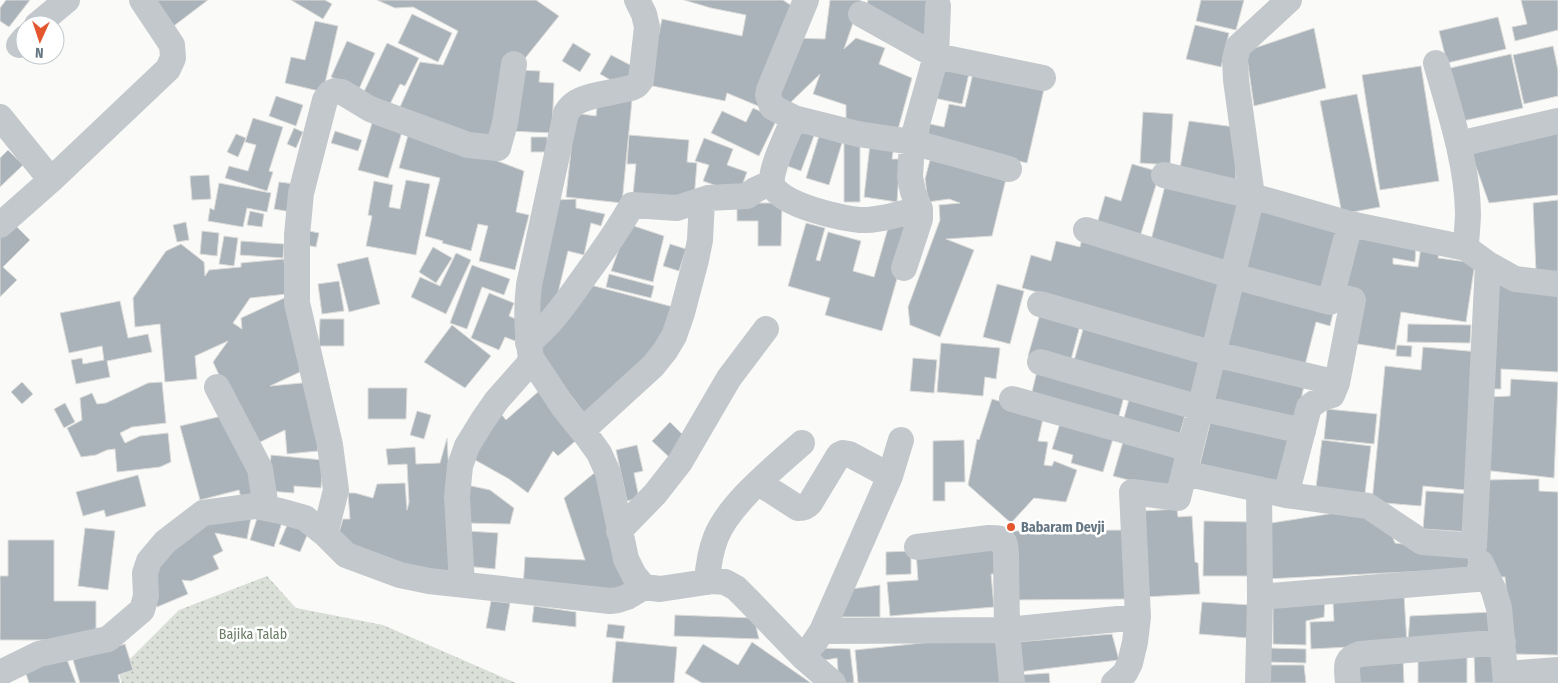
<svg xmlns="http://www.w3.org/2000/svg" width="1558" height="683" viewBox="0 0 1558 683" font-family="'Fira Sans Condensed',sans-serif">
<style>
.green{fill:url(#green-dots)}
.building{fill:#aab3b9;stroke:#dcdcda}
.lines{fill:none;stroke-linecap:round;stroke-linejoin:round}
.minor{stroke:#c3c8cc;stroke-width:26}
.poi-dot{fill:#e4572e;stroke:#fff;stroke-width:2}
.labels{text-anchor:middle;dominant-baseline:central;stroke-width:5;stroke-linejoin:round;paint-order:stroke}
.poi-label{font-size:14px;font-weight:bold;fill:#657683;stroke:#fff;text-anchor:start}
.park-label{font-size:14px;fill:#687a64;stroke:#fff}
</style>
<defs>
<pattern id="green-dots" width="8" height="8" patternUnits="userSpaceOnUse" patternTransform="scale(1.25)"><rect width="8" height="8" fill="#dadfd7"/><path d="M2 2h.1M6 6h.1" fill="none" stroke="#b4b9b4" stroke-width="1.8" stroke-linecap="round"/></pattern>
</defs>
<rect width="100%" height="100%" fill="#fafaf8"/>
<path class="green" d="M267,576L296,608L383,625L516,683H122L118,671L179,610Z"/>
<path class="building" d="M6,0H30L9,27L0,21V8Z
M151,0H208L171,28Z
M291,0H325L332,4L323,19Z
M377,0H536L559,16L522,62L495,144L400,107L420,62L443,65L458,31L413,7L395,8Z
M684,0H783L792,6L758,106L727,93L725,101L648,85L662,19L742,36L746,15L711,8Z
M830,0H861L844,49L856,38L885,48L879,64L912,78L897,133L846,125V105L813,94L820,74L790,103L771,97L795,38L825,39Z
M868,0H929L924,44L866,8Z
M1201,0H1244L1236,30L1196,21Z
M1521,0H1558V30L1515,41L1512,27L1527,24Z
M412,14L452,33L438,62L398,43Z
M1498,17L1506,49L1447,63L1439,31Z
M315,21L338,26L323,92L285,83L291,57L305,60Z
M1195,25L1229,33L1221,67L1186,59Z
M1314,28L1326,88L1254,106L1246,51Z
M347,41L375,53L359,89L331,77Z
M387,43L419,58L405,86L400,84L387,110L361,98Z
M573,43L591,54L580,72L562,61Z
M1553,46L1558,70V96L1524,104L1513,55Z
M1511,54L1523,108L1458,122L1446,69Z
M611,55L634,67L623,87L600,74Z
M942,63L970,69L962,104L934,98Z
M1421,66L1439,181L1380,190L1362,75Z
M974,69L1045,85L1027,163L926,141L930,124L944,127L949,104L965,107Z
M515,70L540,71L539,82L554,83L552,133L508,131Z
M1357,94L1380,207L1342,214L1320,101Z
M276,96L303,105L296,126L269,116Z
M598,97L632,100L622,203L566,197L575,113L596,116Z
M753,108L777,119L759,156L711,133L722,111L746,122Z
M1143,112L1173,114L1170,165L1140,163Z
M375,113L405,122L388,178L358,170Z
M253,118L283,127L269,171L273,172L267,191L225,178L229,166L248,171L256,145L245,142Z
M1189,121L1235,127L1236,182L1179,173Z
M793,126L815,133L801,171L779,163Z
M294,128L303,132L296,148L287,144Z
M410,128L524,171L516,212L529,215L515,270L479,261L488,226L478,224L471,251L442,243L443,241L425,236L440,178L399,168Z
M335,131L362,140L358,151L331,143Z
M1558,132V195L1489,203L1470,150Z
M236,134L246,138L238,157L227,152Z
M629,135L689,140L687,162L697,163L694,199L633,194L636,164H627Z
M819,136L842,143L829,185L806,178Z
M531,137H547L548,152H531Z
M704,138L733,149L727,165L747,172L739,194L703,181L709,165L695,161Z
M844,143H860V202H844Z
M870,144L894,146L892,159H900L897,202L864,197Z
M8,150L23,165L0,187V158Z
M930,160L1006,179L992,236L946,239L974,250L940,337L910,325L908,307L940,220L939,205L960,203L949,199L928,202L925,179Z
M1132,164L1160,172L1139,240L1096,227L1105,196L1121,201Z
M209,175L211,199L192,200L190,176Z
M1167,178L1243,201L1227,264L1150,244Z
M406,180L430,184L416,255L366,246L372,216L368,215L374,181L393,185L389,207L400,209Z
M279,182L295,184L291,212L274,209Z
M219,183L271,193L267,212L247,208L243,227L208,221L210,208L214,210Z
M576,199V208L605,214L601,226L591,223L584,255L568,251L552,318L529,314L553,200Z
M1558,200V272H1536L1533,203Z
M737,203H782L781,246H758V221H737Z
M1258,206L1340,226L1324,290L1242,269Z
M250,211L264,214L262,227L247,225Z
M890,221L912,227L882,331L825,315L830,298L788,286L806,223L825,228L816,260L820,261L828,232L861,241L853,271L874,277Z
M186,222L189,240L177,242L173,225Z
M13,223L30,240L3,267L17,280L0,297V236Z
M628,224L664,236L653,282L611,271Z
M304,230L319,233L316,247L301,244Z
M202,231L219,233L217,256L200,254Z
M1355,233L1416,245L1415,262L1393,258V264L1418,267L1421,247L1440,249L1438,258L1475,263L1466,322L1401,312L1395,350L1352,343L1341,292Z
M224,236L238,238L234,266L219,264Z
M1082,239L1227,277L1208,343L1085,305L1022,288L1031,255L1051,261L1056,241L1080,247Z
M241,241L284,244L283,258L240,255Z
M181,244L204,262L205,276L209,270L241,267V263L284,259L287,294L250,298L233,323L242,329L241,318L293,294L300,372L270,386L312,382L318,451L287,454L285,430L252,446L213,362L228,341L195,356L197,379L165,382L160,324L135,327L133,298L166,251Z
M670,244L686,249L679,271L663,266Z
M433,247L452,258L436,283L419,272Z
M456,253L471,260L446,314L411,297L420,277L440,286Z
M368,257L380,304L349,312L337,264Z
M472,265L510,279L504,295L482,287L467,329L450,323Z
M609,274L654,286L651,298L606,287Z
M339,281L344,311L322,314L318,284Z
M1493,281L1558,288V372L1501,369V389H1489Z
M587,284L677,308L653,357L588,418L544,360L536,346Z
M997,284L1024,291L1010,344L983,337Z
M1238,285L1334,309L1330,326L1316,322L1304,369L1222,348Z
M489,293L514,303L509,316L523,322L515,341L505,337L499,350L471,338Z
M120,301L128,338L148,334L152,352L107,361L110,377L76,384L71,360L82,358L83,364L104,360L102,346L69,353L60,313Z
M1042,307L1082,318L1069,367L1028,356Z
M320,319H344V346H319Z
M1086,319L1204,354L1190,398L1073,364Z
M1408,324L1471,325L1470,343L1407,342Z
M452,325L491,356L465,388L424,362Z
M941,343L1000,348L996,379L985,377L983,396L937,392Z
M1397,345L1412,346L1411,357L1396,356Z
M1423,347L1479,352L1465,490L1423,486L1421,506L1372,502L1385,366L1421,370Z
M913,358L937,360L934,393L910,391Z
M1219,358L1306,378L1295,424L1209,404Z
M1038,367L1126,389L1117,423L1030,400Z
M1511,379L1558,382L1554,478L1483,470L1489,397L1510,396Z
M22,382L33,394L22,404L11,392Z
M162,382L166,423L132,427L120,433L125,443L140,436L168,433L171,462L160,467L117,472L115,449L107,450L96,455L81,457L67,428L82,420L80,398L92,393L97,404L106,403L148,383Z
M368,388H407L406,419H368Z
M539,391L580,437L558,456L553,451L528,493L509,479L468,456L498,410L506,420Z
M1131,392L1187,408L1178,441L1122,425Z
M992,399L1044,414L1038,441L1048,442L1044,465L1052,466L1054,461L1077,470L1066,502L1034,498L1011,523L968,485L977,439L979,440Z
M65,403L75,422L64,428L54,409Z
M1327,409L1377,414L1374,444L1324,439Z
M417,411L431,415L424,439L410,435Z
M226,415L259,494L241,498L239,490L200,500L180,426Z
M1212,415L1292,434L1278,487L1199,468Z
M1062,417L1115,432L1103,472L1071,463L1073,455L1052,449Z
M670,422L687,439L669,457L652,441Z
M1125,435L1178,451L1167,490L1113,476Z
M447,438L455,577L355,553L337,539L343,519H350L348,493H355L373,498L377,484L405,483L407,510L409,502L407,464L388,465L386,449L415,447L416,464L440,463Z
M964,440L965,482H945V501H933V441Z
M1322,440L1371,446L1364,501L1315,495Z
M637,445L643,471L634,473L639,498L627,501L616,450Z
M271,455L323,460L321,488L294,486V493L268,491Z
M599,469L633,589L523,588L525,557L585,560L564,498Z
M138,475L146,506L106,517L104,510L83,516L76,492Z
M1539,479V491L1558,492V655L1512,654L1505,577H1492L1484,556V480Z
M467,485L490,490L514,508L510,524L464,523Z
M1426,491L1472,494L1469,532L1423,529Z
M260,509L284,516L274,547L250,540Z
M1177,509L1178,517L1192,516L1195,562L1198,563L1200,594L1144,597L1142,511Z
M1361,509L1388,526L1395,543L1469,553L1468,569L1266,579L1271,523Z
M252,512L247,539L215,533L223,551L213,556L219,569L191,581L182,580L188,594L157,607L150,565L198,519Z
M1204,521L1253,522L1252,576H1203Z
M288,523L309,531L300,552L279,544Z
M85,528L115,531L108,590L78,586Z
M1126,530V599L1011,600V531Z
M468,531L498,533L495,569L465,566Z
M8,540H54V601H96V640H0V576H8Z
M992,544L997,574H991L994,607L890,616L887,582L918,580L916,551Z
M911,551V574L886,575V552Z
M880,585V617H834L844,590Z
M1404,595L1407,644L1311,649L1310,622L1334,621L1333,602Z
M1325,598L1324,617L1306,621V645L1273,644V602Z
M491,601L510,603L505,631L486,628Z
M1202,602L1251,605L1248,638L1199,634Z
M534,606L576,612V627L532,622Z
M1492,612L1498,635L1408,641L1410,616Z
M675,615L754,618L759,639L674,636Z
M608,624L625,626L623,639L606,637Z
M1112,634L1119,660L1018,672L1017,642Z
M999,635L1002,683H858L855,650Z
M616,641L677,647L674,683H612Z
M752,642L811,683H702L685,673L703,644L738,665Z
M125,644L133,670L118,675L120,683H80L73,660Z
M820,648L850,649L854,683H839L837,658L820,661Z
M1266,648L1306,649V663L1266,662Z
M1418,654H1467V683H1418Z
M1496,654L1497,683H1475L1474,655Z
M66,657L76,683H29L25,671Z
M1357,658H1403L1404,683H1357Z
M1266,665H1304L1306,683H1266Z
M1049,673L1050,683H1021L1020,675Z"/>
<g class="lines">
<path class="minor" d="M806,0L769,90L768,95L772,107L794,118L858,134L912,142L1009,169
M861,14L936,56L1043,78
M37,25L67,0
M19,45L25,38
M1436,63C1450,112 1467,162 1468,213C1468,225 1466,236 1466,248
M0,117L51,180
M794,118C788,133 770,169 772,183C775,204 845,220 864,220C882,220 902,213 920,209
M1459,144L1558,121
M1164,175L1252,196L1350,224L1466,248L1488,264L1515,279L1558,284
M0,225L51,180L168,69L173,58L172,45L142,0
M1086,230L1233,276L1330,302L1350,224
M904,268L920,219V209L913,192L910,177L912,142L936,56L938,6
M1040,304L1214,354L1337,383
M528,343C553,323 569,298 587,273C603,251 619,229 632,205L677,208L708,198L747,196L755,190L772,182
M531,358C527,334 526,310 529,285L566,113C568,110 570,107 574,104C585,95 616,92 631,88L637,85L641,80L647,27L644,14L637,0
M1040,362L1200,408L1303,431
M217,387L260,469L266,508
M1012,399L1190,449
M583,430L653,366L665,351L674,336L682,313L696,260L700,240L702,200
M1184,473L1286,495L1368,506L1422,542L1474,546L1488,264
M759,483L798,508C804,508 806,507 810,503L839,455L843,453L849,454L890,476
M1286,495L1309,407L1320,399L1332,395L1337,383L1353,300L1332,295
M619,531L655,494L680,462L729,378L766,329
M325,534L336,490L330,445L297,303V235L301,193L325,100L330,93L335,91L342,92L370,109L468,145L498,148L505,123L514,64
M917,547L989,538C1004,538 1005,539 1006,554L1007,630L1012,683
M1481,563L1494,591L1499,608L1506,683
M707,582C708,567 710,552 716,537C729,504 775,467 802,443
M462,584L457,497L460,466L467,446L483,420L497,400L528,365L531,358L564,408L586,435L599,453L608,473L626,559L634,575L644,587
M1260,597L1488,578
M822,631L1007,630L1138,617
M814,643L822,631L890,476L901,440
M0,673L39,654L108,639L142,610L146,596L145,573L149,561L165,542L203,513L255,506L280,511L305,518L325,534L346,555L400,575L429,581L610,601L618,600L627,597L644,587L660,589L713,581L725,582L736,588L748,600L804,658L833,683
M1505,674L1558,670
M1114,683L1125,673L1130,663L1135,642L1138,617L1132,492L1178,498L1252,196L1236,80L1235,59L1238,47L1289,0
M1258,683L1260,597L1259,489
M1348,683C1347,668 1343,659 1360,654L1503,642"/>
</g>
<circle class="poi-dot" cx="1011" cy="527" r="5"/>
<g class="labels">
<g class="poi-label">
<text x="1021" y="527">Babaram Devji</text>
</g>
<g class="park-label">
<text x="253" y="634">Bajika Talab</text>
</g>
</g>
<g transform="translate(40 40) rotate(183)"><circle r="24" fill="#ffffff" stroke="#c1c8cd"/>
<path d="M0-4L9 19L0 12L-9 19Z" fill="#e4572e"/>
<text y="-8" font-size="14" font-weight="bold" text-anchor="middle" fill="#657683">N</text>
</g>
</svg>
